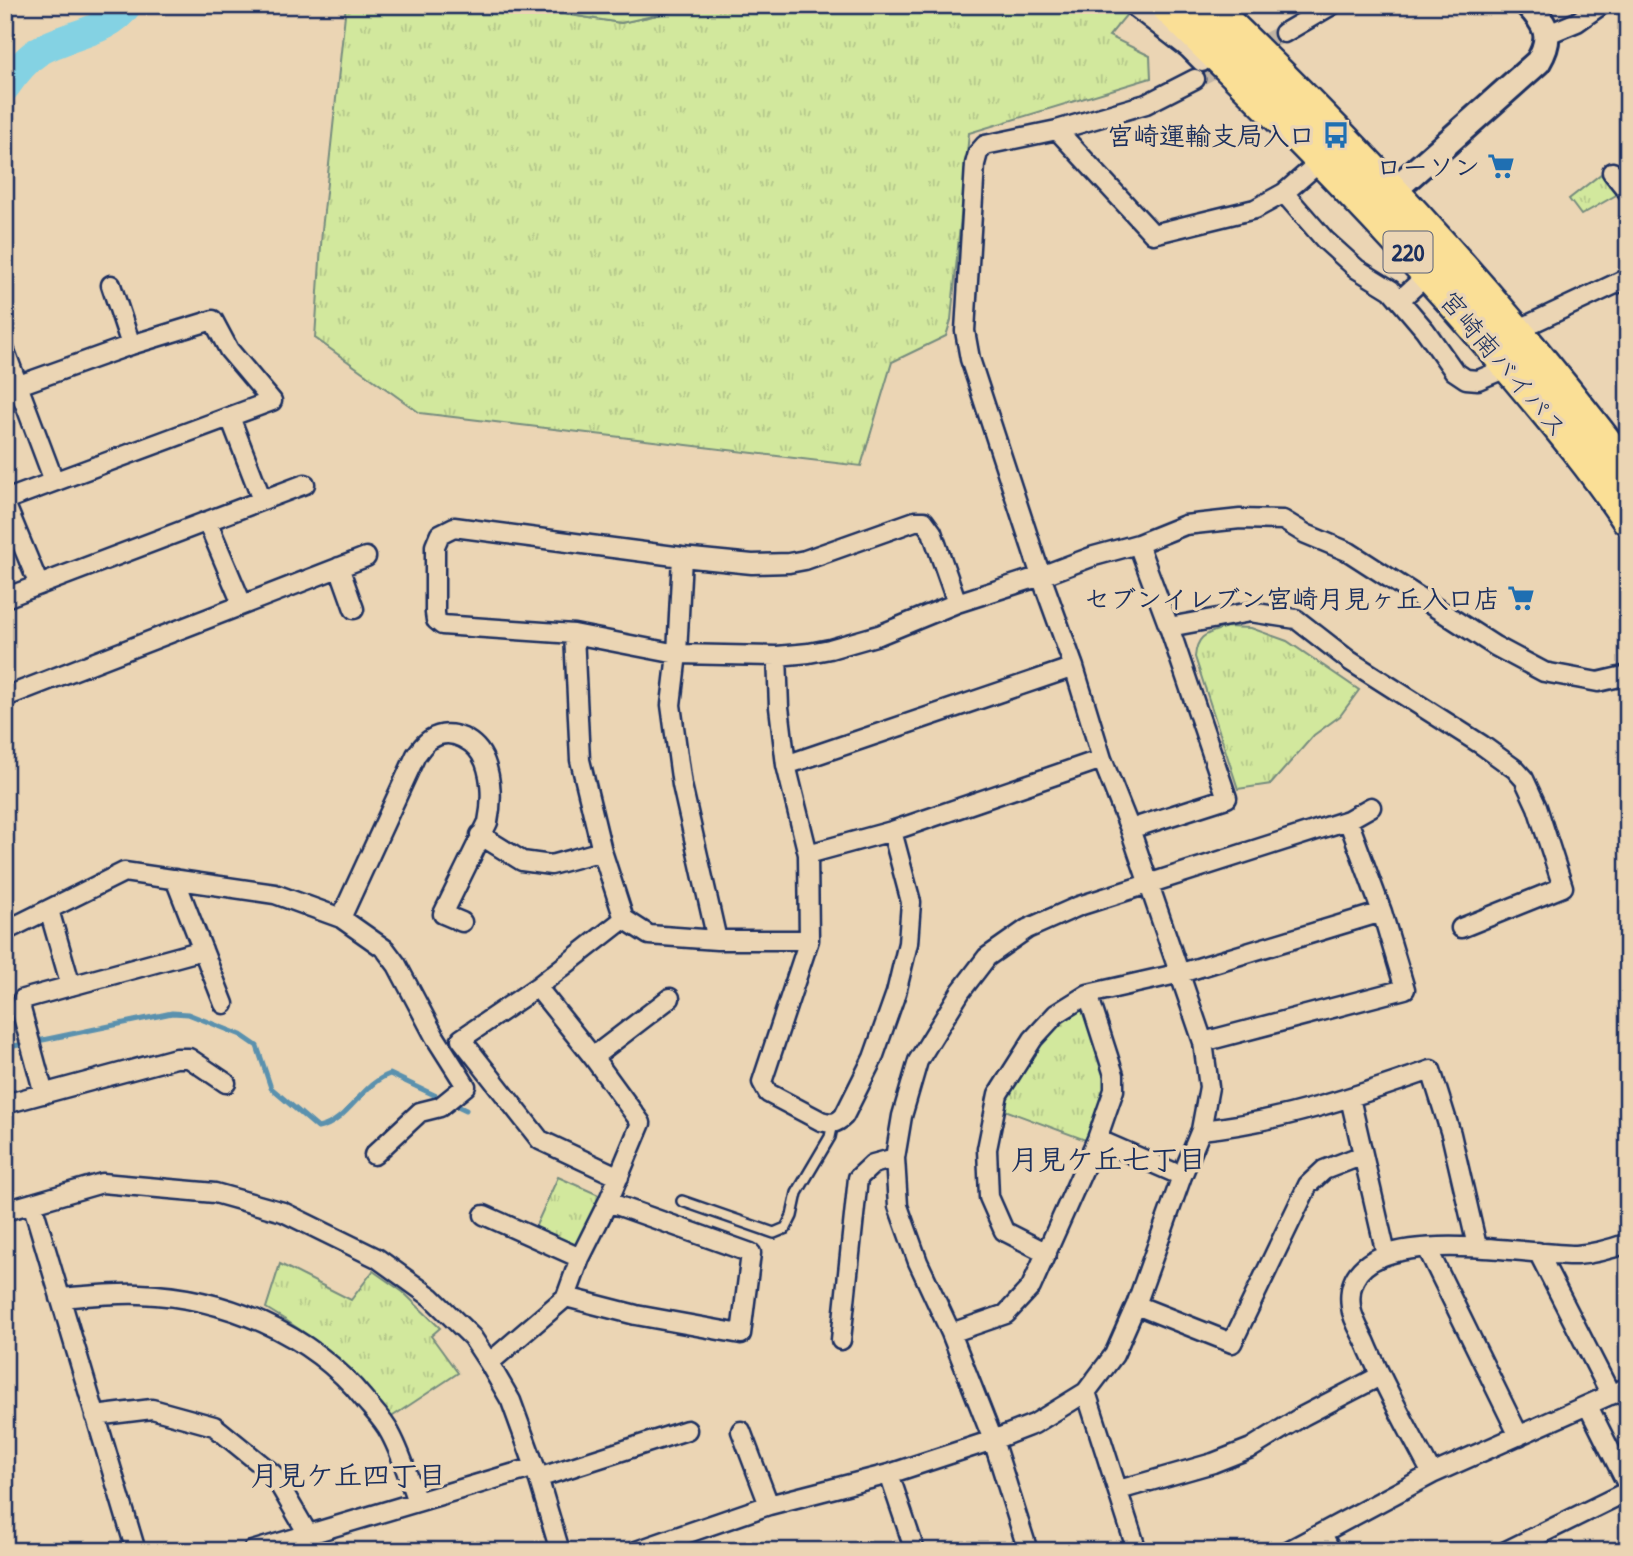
<svg xmlns="http://www.w3.org/2000/svg" width="1633" height="1556" viewBox="0 0 1633 1556" font-family="'Patrick Hand','Klee One',sans-serif">
<style>
.grass{fill:url(#grass-tufts);stroke:#768c7e;stroke-width:2}
.forest{fill:url(#forest-crowns);stroke:#768c7e;stroke-width:2}
.lines{fill:none;stroke-linecap:round;stroke-linejoin:round}
.stream{stroke:#5a91ae;stroke-width:5}
.river{stroke:#84d2e3;stroke-width:30}
.street-tunnel{stroke:#c1b4a3;stroke-width:18;stroke-dasharray:18 9;stroke-linecap:butt}
.lane-casing{stroke:#1b2f5e;stroke-width:14}
.street-casing{stroke:#1b2f5e;stroke-width:23}
.secondary-casing{stroke:#1b2f5e;stroke-width:30}
.highway-casing{stroke:#1b2f5e;stroke-width:37}
.lane{stroke:#ebd5b4;stroke-width:9}
.street{stroke:#ebd5b4;stroke-width:18}
.secondary{stroke:#ebd5b4;stroke-width:24}
.highway{stroke:#fadf96;stroke-width:32}
.labels{text-anchor:middle;dominant-baseline:central;stroke-width:7;stroke-linejoin:round;paint-order:stroke}
.shield{fill:#ebd5b4;stroke:#596178;stroke-width:2}
.shield-label{font-size:24px;font-weight:bold;fill:#1b2f5e}
.poi-label{font-size:26px;font-weight:bold;fill:#1b2f5e;stroke:#ebd5b4;text-anchor:end}
.street-label{font-size:26px;fill:#1b2f5e;stroke:#ebd5b4}
.neighbourhood-label{font-size:28px;font-weight:bold;fill:#1b2f5e;stroke:#ebd5b4}
</style>
<defs>
<pattern id="grass-tufts" width="24" height="20" patternUnits="userSpaceOnUse" patternTransform="scale(1.75)"><rect width="24" height="20" fill="#d2e89d"/><path d="M3 7l-1-3M5 7V3M7 7l1-3M15 17l-1-3M17 17v-4M19 17l1-3" fill="none" stroke="#b4c78a"/></pattern>
<pattern id="forest-crowns" width="20" height="18" patternUnits="userSpaceOnUse" patternTransform="scale(1.75)"><rect width="20" height="18" fill="#d2e89d"/><path d="M2 6a3 3 0 1 1 6 0M12 15a3 3 0 1 1 6 0" fill="none" stroke="#b4c78a"/></pattern>
</defs>
<rect width="100%" height="100%" fill="#ebd5b4"/>
<filter id="ink" filterUnits="userSpaceOnUse"><feTurbulence type="fractalNoise" baseFrequency=".0143" numOctaves="2"/><feDisplacementMap in="SourceGraphic" scale="14" xChannelSelector="R" yChannelSelector="G"/><feConvolveMatrix kernelMatrix="1 2 1 2 8 2 1 2 1" color-interpolation-filters="sRGB"/></filter>
<g filter="url(#ink)">
<path class="grass" d="M346,5H507L621,23L702,5H1117L1128,13L1109,36L1150,56L1151,78L969,133L951,320L946,336L892,362L861,466L420,413L315,338L322,230Z
M1601,174L1618,194L1581,215L1569,199Z
M1227,627L1251,628L1287,641L1359,690L1340,716L1314,735L1271,784L1238,789L1195,657C1197,634 1207,634 1227,627Z
M1078,1009L1088,1012L1107,1075V1092L1088,1141L1002,1109C1018,1071 1043,1032 1078,1009Z
M558,1177L601,1196L578,1247L569,1248L533,1232Z
M280,1264L351,1300L373,1271L403,1292L440,1328L431,1336L458,1373L390,1418C353,1369 319,1339 266,1308Z"/>
<path class="forest" d="M507,5H702L621,23Z"/>
<g class="lines">
<path class="stream" d="M5,1044L14,1046L172,1013L188,1014L241,1035L257,1046L271,1088L318,1128C348,1122 361,1084 390,1074L466,1110"/>
<path class="river" d="M5,87C14,74 25,60 39,51C67,34 108,33 127,5"/>
<path class="street-tunnel" d="M1195,79L1284,33"/>
<defs>
<path id="lane" d="M682,1201L774,1233L786,1228L792,1216L797,1193L830,1137L833,1123"/>
<path id="street" d="M1132,5L1189,49L1202,62
M1284,33L1332,5
M1548,34L1577,22L1601,5
M1057,130L1153,234L1255,209L1284,193L1322,160
M1612,172L1628,192
M1284,193L1325,240L1357,269L1391,290L1425,330L1454,371L1466,379L1478,380L1509,367
M111,285L131,345
M1400,300L1428,274
M1515,331L1628,278
M5,351L54,481
M230,417L262,500
M5,500L272,401L229,350L213,320L131,345L19,385
M5,503L39,585
M207,521L242,604
M682,557L677,654L671,705L682,785L717,940
M339,567L354,609
M5,598L305,484
M957,603L932,532L924,521H915L805,560L789,563L752,564L682,557L454,527L440,534L435,546V613L436,620L442,625L574,634L677,654L777,656L809,653L830,649L879,635L957,603L1041,576L1094,556L1138,544L1185,525L1240,519L1283,520L1306,534L1349,552L1495,646L1544,672L1598,682L1628,675
M1169,627L1250,612L1296,619L1350,661L1482,745L1515,769L1524,779L1537,807L1563,887L1461,928
M574,634L580,760L602,851L624,919L649,935L717,940H809
M777,656L779,707L786,765L808,854L809,940L762,1082L768,1093L821,1121C832,1124 836,1124 844,1116L873,1058L896,993L908,943L911,902L892,831
M5,697L366,557
M786,765L1074,667
M1130,829L1227,798L1169,627L1138,544
M480,835L522,861L551,865L602,851
M808,854L892,831L1102,759
M175,879L224,1004
M49,910L71,986
M341,918L416,755C420,750 425,742 431,739C451,726 477,741 485,762C492,780 492,803 488,822L443,914L462,922
M5,931L124,872L275,894L341,918L385,949L397,965L435,1037L466,1086L440,1107L420,1112L374,1155
M1088,994L1114,1075V1090L1097,1139
M1203,1042L1405,989L1382,912L1348,820
M593,1057L670,998
M44,1094L21,1009L23,999L203,950
M1350,1098L1386,1254
M5,1104L176,1058H189L226,1083
M1201,1130C1280,1122 1357,1096 1431,1070L1451,1134L1477,1246
M619,1177L540,1140L461,1039L537,987L624,919
M32,1203L136,1551
M5,1211L102,1183L215,1193L283,1212L377,1258L431,1297L472,1337L489,1363L511,1401L535,1467L560,1551
M484,1215L580,1258
M1427,1248L1519,1436
M1538,1252L1611,1395
M1047,1253L1004,1231L989,1197L987,1149L998,1094L1033,1039L1056,1014L1088,994L1181,973L1382,912
M566,1297L636,1315L741,1334L751,1253L608,1202
M60,1298C86,1296 113,1293 140,1294C224,1297 311,1333 364,1399C373,1410 384,1421 390,1433C402,1455 409,1479 417,1502
M1136,1305L1232,1343L1308,1185L1324,1170L1363,1155
M951,1333L1006,1314L1031,1287L1097,1139L1182,1176
M841,1340L858,1178L873,1164L895,1158
M489,1363L566,1297L580,1258L608,1202L641,1123L593,1057L537,987
M1086,1392L1137,1551
M1588,1406L1628,1486
M95,1416L152,1409L214,1426L273,1474L308,1534
M741,1431L769,1505
M889,1474L915,1551
M1432,1474C1409,1430 1384,1387 1365,1341C1360,1331 1352,1318 1351,1307C1338,1215 1527,1256 1576,1255C1593,1254 1611,1249 1628,1243
M538,1478L687,1430
M1119,1490L1213,1463L1251,1448L1303,1416L1380,1376
M1322,1534L1331,1551
M252,1551L535,1467
M636,1551L769,1505L889,1474L993,1440L1034,1424L1086,1392L1114,1355L1136,1305L1182,1176L1201,1130L1209,1087L1203,1042L1130,829L1102,759L1074,667L1041,576L970,359L965,331L975,164L978,153L985,145L1057,130L1146,104L1195,79
M1028,1551L993,1440L951,1333L918,1262L898,1206L895,1158L902,1116L918,1061L961,991L987,957L1027,929L1079,906L1348,820L1371,807
M1288,1551L1432,1474L1628,1387
M1506,1551L1628,1491"/>
<path id="secondary" d="M1392,192L1538,62C1553,37 1547,25 1528,5"/>
<path id="highway" d="M1166,5C1286,122 1403,240 1510,368C1551,417 1593,466 1628,519
M1208,5C1359,149 1503,305 1628,472"/>
</defs>
<use href="#lane" class="lane-casing"/>
<use href="#street" class="street-casing"/>
<use href="#secondary" class="secondary-casing"/>
<use href="#highway" class="highway-casing"/>
<use href="#lane" class="lane"/>
<use href="#street" class="street"/>
<use href="#secondary" class="secondary"/>
<use href="#highway" class="highway"/>
</g>
</g>
<defs>
<symbol id="bus-bare" viewBox="-9 -9 18 18"><path d="M-5-6H5V4H4V6H2V4H-2V6H-4V4H-5ZM-3.5-4V0h7V-4ZM-3.5 1.2v1.5H-2V1.2ZM2 1.2v1.5H3.5V1.2Z" fill="#1f6fb2" stroke="#ebd5b4" stroke-width="2.5" paint-order="stroke"/></symbol>
<symbol id="supermarket-bare" viewBox="-9 -9 18 18"><path d="M-6-5.5h2.5l.6 2H6L4.5 2H-2.5L-4.4-4H-6ZM-1.5 3.2a1.3 1.3 0 1 0 .1 0ZM3 3.2a1.3 1.3 0 1 0 .1 0Z" fill="#1f6fb2" stroke="#ebd5b4" stroke-width="2.5" paint-order="stroke"/></symbol>
</defs>
<g fill-rule="evenodd">
<use href="#bus-bare" x="1317" y="116" width="38" height="38"/>
<use href="#supermarket-bare" x="1482" y="147" width="38" height="38"/>
<use href="#supermarket-bare" x="1502" y="579" width="38" height="38"/>
</g>
<g class="labels">
<rect class="shield" x="1383.5" y="231.5" width="49" height="41" rx="5"/>
<g class="shield-label">
<text x="1408" y="252">220</text>
</g>
<g class="poi-label">
<text x="1315" y="135">宮崎運輸支局入口</text>
<text x="1480" y="166">ローソン</text>
<text x="1500" y="598">セブンイレブン宮崎月見ヶ丘入口店</text>
</g>
<g class="street-label">
<text transform="translate(1504 364) rotate(50)">宮崎南バイパス</text>
</g>
<g class="neighbourhood-label">
<text x="1108" y="1159">月見ケ丘七丁目</text>
<text x="348" y="1475">月見ケ丘四丁目</text>
</g>
</g>
<rect width="1633" height="1556" fill="none" stroke="#ebd5b4" stroke-width="28"/>
<rect x="14" y="14" width="1605" height="1528" fill="none" stroke="#1b2f5e" stroke-width="2.5" filter="url(#ink)"/>
</svg>
